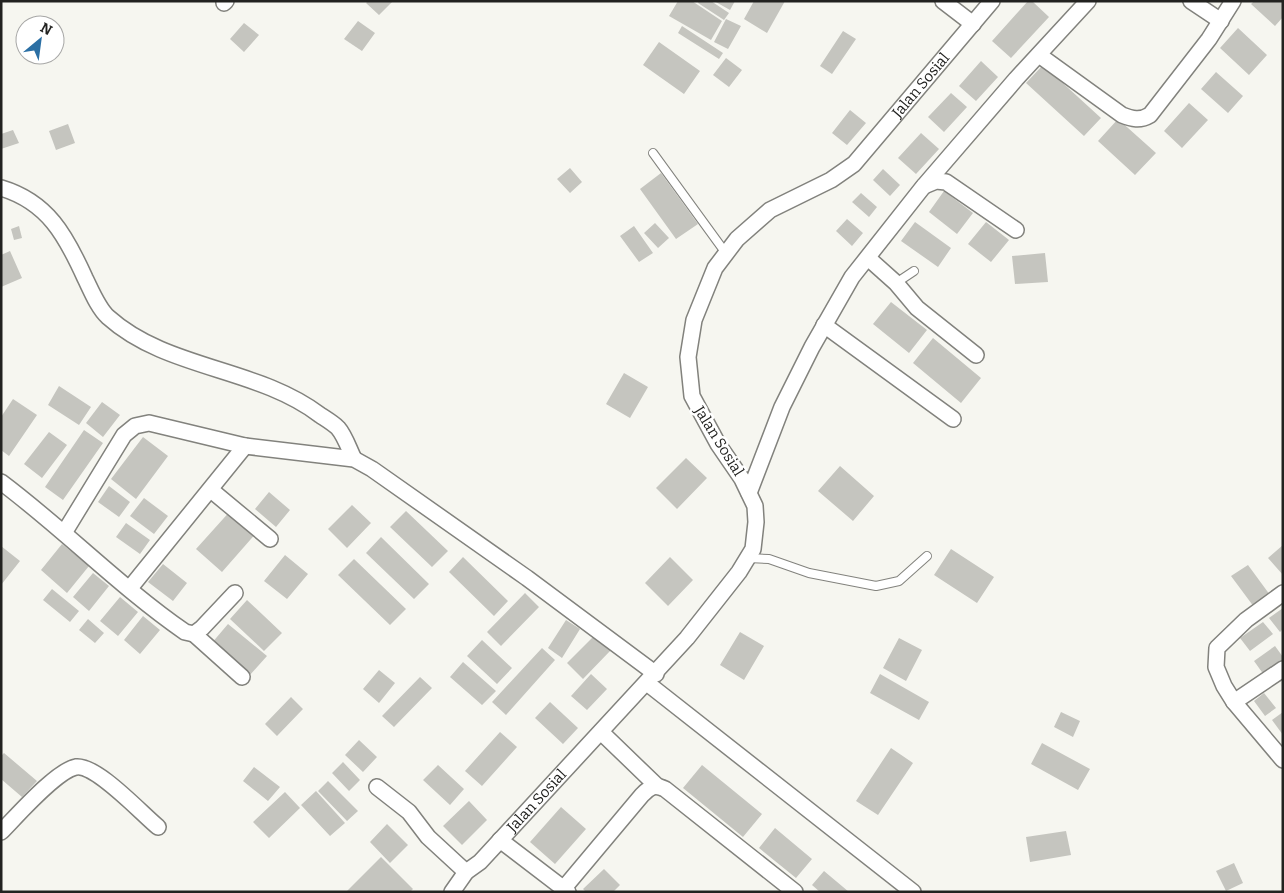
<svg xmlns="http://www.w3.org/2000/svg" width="1284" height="893" viewBox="0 0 1284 893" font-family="Bitter,serif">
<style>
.building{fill:#c5c5bf}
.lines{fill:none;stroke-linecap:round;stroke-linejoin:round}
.service-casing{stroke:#82827d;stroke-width:10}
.minor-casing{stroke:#82827d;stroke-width:18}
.service{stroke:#fff;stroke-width:8}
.minor{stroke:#fff;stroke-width:15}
.labels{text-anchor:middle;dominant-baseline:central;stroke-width:5;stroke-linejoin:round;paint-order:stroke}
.street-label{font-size:15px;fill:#222220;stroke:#fff}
</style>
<rect width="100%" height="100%" fill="#f6f6f0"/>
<path class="building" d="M368,1H393L379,15L366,3Z
M678,1H692L722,21L711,40L669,16Z
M699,1H711L729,13L724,20L698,3Z
M714,1H735L730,10Z
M754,1H785L767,33L744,19Z
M1028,1H1032L1049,17L1011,58L992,41Z
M1254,1H1283V17L1275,26L1251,4Z
M726,19L741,26L728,49L714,42Z
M358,21L375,33L362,51L344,39Z
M244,23L259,35L244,52L230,39Z
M682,26L723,53L719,59L678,33Z
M1238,28L1267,55L1249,75L1220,48Z
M843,31L856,39L832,74L820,66Z
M659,42L700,71L684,94L643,65Z
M726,58L742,70L729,87L713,75Z
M981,61L998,77L976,101L959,86Z
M1043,65L1101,118L1084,136L1026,83Z
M1216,72L1243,96L1228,113L1201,89Z
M951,93L967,107L944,132L928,117Z
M1189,103L1208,120L1182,148L1164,131Z
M850,110L866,123L847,145L832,133Z
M1118,119L1156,153L1135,175L1098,141Z
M68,124L75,143L56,150L49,131Z
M13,130L19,143L1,149V134Z
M921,133L939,149L916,174L898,158Z
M570,168L582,182L570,193L557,179Z
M883,169L900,185L890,196L873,180Z
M661,173L698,224L676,239L640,189Z
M944,191L973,213L957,234L929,212Z
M861,193L877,207L869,217L852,202Z
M847,219L863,233L852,246L836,231Z
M915,222L951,248L938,267L901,241Z
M986,222L1009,240L991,262L968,244Z
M655,223L669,238L658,248L644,233Z
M19,226L22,238L14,240L11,229Z
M634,226L653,253L639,262L620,236Z
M10,251L22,278L1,287V255Z
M1045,253L1048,282L1015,284L1012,256Z
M891,302L927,330L909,353L873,324Z
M933,338L981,378L961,403L913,363Z
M624,373L648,387L630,418L606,404Z
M59,386L91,407L79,425L48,405Z
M13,399L37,415L9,456L1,450V417Z
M102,402L120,415L103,437L86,423Z
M84,430L103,443L63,500L45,487Z
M49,432L67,445L42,478L24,464Z
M143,437L168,456L136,499L111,479Z
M686,458L707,478L677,509L656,488Z
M840,466L874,496L853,521L818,491Z
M109,486L130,502L119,517L98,502Z
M269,492L290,510L276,527L255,509Z
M144,498L168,516L154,534L130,516Z
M352,505L371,523L347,548L328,529Z
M232,509L257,532L222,572L196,549Z
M406,511L448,551L432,567L390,527Z
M126,523L150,540L140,554L116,537Z
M381,537L429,584L414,599L366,553Z
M62,544L89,566L67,593L41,570Z
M1283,545V575L1268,558Z
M1,546L20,561L1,585Z
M951,549L994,577L977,603L934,575Z
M285,555L308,574L287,599L264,581Z
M463,557L508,601L494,616L449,572Z
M670,557L693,580L668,606L645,583Z
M354,559L406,609L390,625L338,575Z
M163,564L187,583L173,601L148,582Z
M1248,565L1270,595L1254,607L1231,576Z
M93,573L109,586L89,611L73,597Z
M52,589L79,611L70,622L43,600Z
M525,593L539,607L501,646L487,632Z
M120,597L138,612L118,636L100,621Z
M247,600L282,633L264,651L230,619Z
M1283,608V629L1280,632L1269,618Z
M143,616L160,630L140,654L124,640Z
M88,619L104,633L95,643L79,630Z
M566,620L580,629L562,658L548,648Z
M1263,622L1273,634L1250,651L1240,638Z
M228,624L267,656L249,676L211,644Z
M740,632L764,646L744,680L720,665Z
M595,635L611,650L583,679L567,663Z
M899,638L922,650L906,681L883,668Z
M482,640L512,668L497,684L467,656Z
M1275,646L1283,657V661L1264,675L1254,661Z
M542,648L555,660L506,715L492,702Z
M463,662L496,691L482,705L450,677Z
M379,670L395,683L379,703L363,689Z
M591,674L607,689L587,710L571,696Z
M880,674L929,702L919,720L870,693Z
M420,677L432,688L394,727L382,716Z
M1264,693L1276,708L1265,716L1254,701Z
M291,697L303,709L277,736L265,724Z
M550,702L578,728L563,744L535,718Z
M1061,712L1080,721L1073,737L1054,727Z
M1283,712V735L1272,720Z
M500,732L517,747L482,786L465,771Z
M359,740L377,757L363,772L345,755Z
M1042,743L1090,769L1078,790L1031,764Z
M891,748L913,763L878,815L856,801Z
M4,753L37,781L22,797L1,779V756Z
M343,762L360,780L349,791L332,773Z
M438,765L464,789L450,805L423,780Z
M702,765L762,814L743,837L683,788Z
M254,767L280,787L268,801L243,781Z
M328,781L358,811L347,821L318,791Z
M316,791L345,823L330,836L301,805Z
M285,792L300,808L269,838L253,822Z
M469,801L487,820L462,845L443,826Z
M561,807L586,829L555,864L530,842Z
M387,824L408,845L390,863L370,842Z
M775,828L812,859L796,878L759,848Z
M1066,831L1071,855L1030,862L1026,837Z
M381,857L413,889L410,892H346Z
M1234,863L1243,883L1226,891L1216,871Z
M604,869L620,885L613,892H586L583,889Z
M824,871L849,892H820L812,885Z"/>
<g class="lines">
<defs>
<path id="service" d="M653,153L725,252
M896,283L914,271
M748,558L769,559L809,573L876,586L899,581L927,556"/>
<g id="minor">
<path d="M943,1L973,24"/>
<path d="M1191,1L1221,21"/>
<path d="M224,3L226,1"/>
<path d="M1039,55L1122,115C1132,119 1140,121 1150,115L1209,39L1233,1"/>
<path d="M924,186L936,181L946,182L1016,230"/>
<path d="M1,188C48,202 66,236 85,278C91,290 98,308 108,317C167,370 257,367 320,415C326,419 333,423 338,428C345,436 349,449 354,459"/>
<path d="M868,258L896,283L917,308L976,355"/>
<path d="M824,325L953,419"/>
<path d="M1,482C65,530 120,587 185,632L194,634L202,628L235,593"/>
<path d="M211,490L270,539"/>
<path d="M749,493L782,407L812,347L852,277L923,187L1016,79L1088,1"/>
<path d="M64,533L124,435L135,426L149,423L245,446L354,459L372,469L527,578L656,674"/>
<path d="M130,588L245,446"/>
<path d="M1283,593L1246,620L1217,648L1216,667L1224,686L1234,702L1283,760"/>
<path d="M194,634L242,677"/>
<path d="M647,683L913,892"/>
<path d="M1234,702L1283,669"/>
<path d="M601,732L657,786"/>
<path d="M377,787L409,812L428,837L466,872"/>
<path d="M1,832C16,817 56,771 76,767C96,764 142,814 158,827"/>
<path d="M500,840L568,892"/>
<path d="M564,888L642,795C650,787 654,784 665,789L795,892"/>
<path id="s1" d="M452,892L466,872L480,862L687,638L739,572L753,549L756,522L755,506L742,479L718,444L692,396L688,357L694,320L715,268L737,239L770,210L831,180L854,164L992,1"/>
</g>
</defs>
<use href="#service" class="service-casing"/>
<use href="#minor" class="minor-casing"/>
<use href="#service" class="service"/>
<use href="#minor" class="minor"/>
</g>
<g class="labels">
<g class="street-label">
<text stroke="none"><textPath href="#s1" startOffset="1040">Jalan Sosial</textPath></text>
<text transform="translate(719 441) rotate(58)">Jalan Sosial</text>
<text stroke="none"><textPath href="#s1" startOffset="125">Jalan Sosial</textPath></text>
</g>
</g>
<rect width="1284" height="893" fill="none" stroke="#222220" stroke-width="5"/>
<g transform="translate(40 40) rotate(29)"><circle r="24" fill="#ffffff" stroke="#a7a7a6"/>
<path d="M0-4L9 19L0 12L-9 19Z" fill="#2b6fa4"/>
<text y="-8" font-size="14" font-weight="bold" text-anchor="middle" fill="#222220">N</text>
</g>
</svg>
